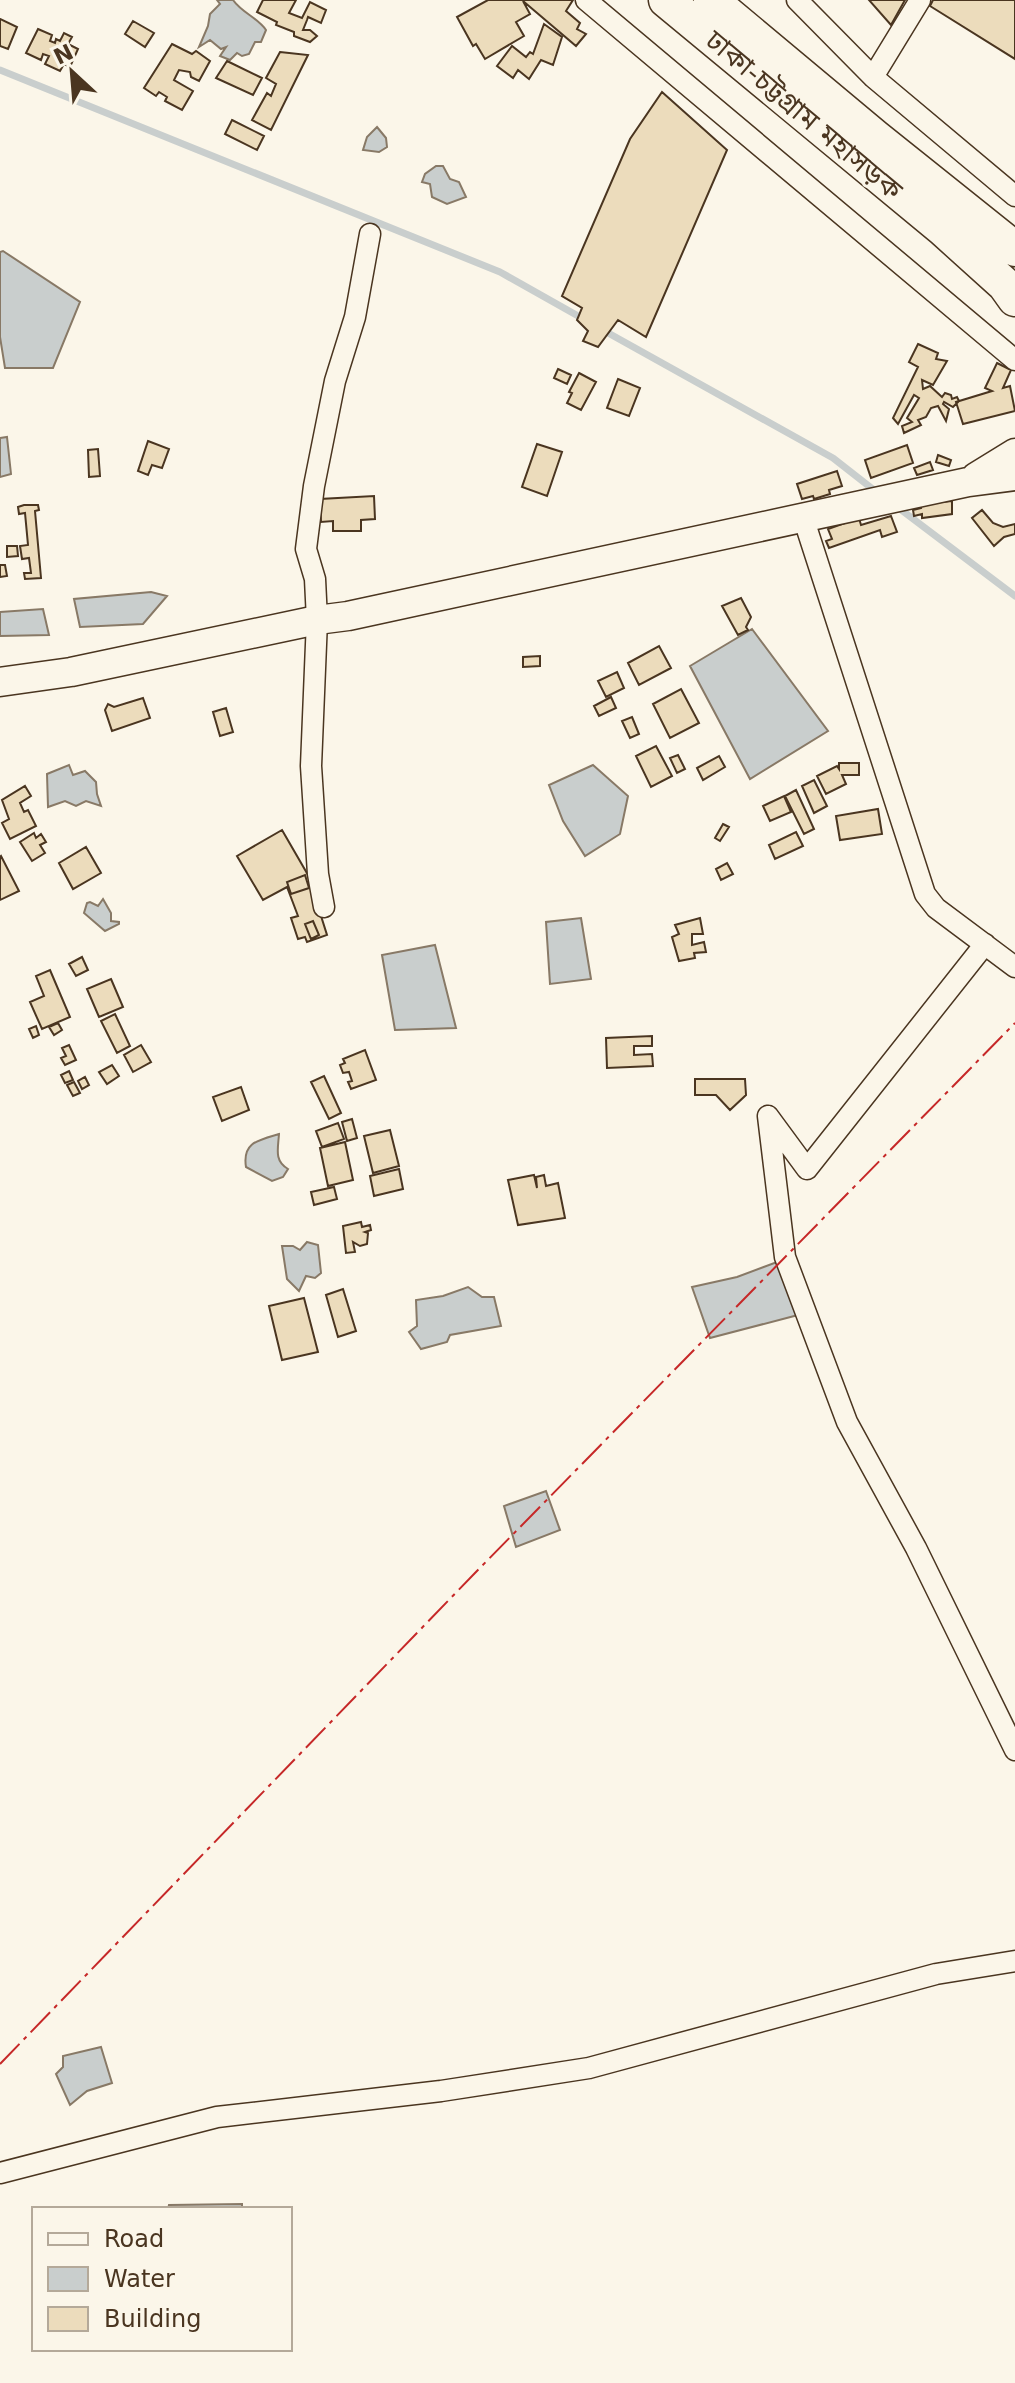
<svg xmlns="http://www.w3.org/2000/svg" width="1015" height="2383" viewBox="0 0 1015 2383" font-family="'DejaVu Sans','Noto Sans Bengali',sans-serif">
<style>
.water{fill:#c9cecd;stroke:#887966;stroke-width:2}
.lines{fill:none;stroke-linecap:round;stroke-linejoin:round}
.stream{stroke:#c9cecd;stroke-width:7}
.building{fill:#ecdcbc;stroke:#4a3520;stroke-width:2}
.minor-casing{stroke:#4a3520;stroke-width:23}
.secondary-casing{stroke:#4a3520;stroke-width:31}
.trunk-casing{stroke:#4a3520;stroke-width:37}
.minor{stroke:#fbf6e9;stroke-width:20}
.secondary{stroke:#fbf6e9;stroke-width:28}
.trunk{stroke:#fbf6e9;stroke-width:34}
.power{stroke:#c62828;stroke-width:2;stroke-dasharray:28 6 4 6;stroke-linecap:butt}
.labels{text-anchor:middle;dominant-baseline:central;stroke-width:6;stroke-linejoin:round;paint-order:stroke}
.street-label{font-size:28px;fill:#4a3520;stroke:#fbf6e9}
</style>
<rect width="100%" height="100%" fill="#fbf6e9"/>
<path class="water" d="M217,0H233C242,13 257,17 266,30L261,42H255L249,54L242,56L237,53L230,60L220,56L226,47L221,49L210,40L199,47L208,26L210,14L220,4Z
M377,127L386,138L387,147L379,152L363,150L367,137Z
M436,166H443L450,179L459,182L466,197L447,204L432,197L430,184L422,182L425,174Z
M3,251L80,302L53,368H5L0,337V252Z
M7,437L11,474L0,477V438Z
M151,592L167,596L143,624L80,627L74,599Z
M43,609L49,635L0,636V612Z
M752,629L828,731L750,779L690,666Z
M69,765L73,775L85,771L96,782L97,794L101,806L86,801L76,806L65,801L48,807L47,774Z
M593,765L628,796L620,834L585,856L563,821L549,785Z
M103,899L111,913V921L119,922V924L105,931L84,913L87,903L90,902L98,906Z
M581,918L591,979L550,984L546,922Z
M435,945L456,1028L395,1030L382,955Z
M279,1134C278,1149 274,1161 288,1169L283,1177L272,1181L246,1167C242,1142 259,1140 279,1134Z
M307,1242L318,1245L321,1273L315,1278L306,1276L299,1291L287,1279L282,1246H293L300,1250Z
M777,1262L798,1315L710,1338L692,1287L737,1277Z
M468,1287L482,1297H494L501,1326L450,1335L447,1342L421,1349L409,1332L417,1326L416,1300L443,1296Z
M546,1491L560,1530L516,1547L504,1506Z
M101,2047L112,2083L87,2091L70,2105L56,2074L63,2067V2056Z
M242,2204V2209H168L169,2205Z"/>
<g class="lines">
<path class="stream" d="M0,70L500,272L587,321
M601,329L833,458L879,494
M896,506L1015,596"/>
</g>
<path class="building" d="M263,0H296L289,13L302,18L310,2L326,10L321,23L308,17L307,20L303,30H310L317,36L310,42L294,36V32L276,25L277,22L257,12Z
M488,0H573L566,11L580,23L577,29L586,34L576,46L523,1L530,14L516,22L524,36L485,59L476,44L473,46L457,17Z
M869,0H905L891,25Z
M933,0H1015V59L930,6Z
M0,19L17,27L8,49L0,46Z
M133,21L154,33L145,47L125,34Z
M544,24L562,37L553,65L541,60L529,79L518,70L513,78L497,66L512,46L526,57L530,52L533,54Z
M38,29L52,35L50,41L55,43L56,39L60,41L64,33L72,37L68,44L78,49L70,67L64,64L60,71L45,64L49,56L43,54L41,60L26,53Z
M172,44L192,54L196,51L210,61L199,81L191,77L190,72L179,70L174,80L193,91L182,110L165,101L167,97L159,92L156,96L144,88Z
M280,52L308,55L271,130L252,120L267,93L271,96L276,84L266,78Z
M227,61L262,78L253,95L216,78Z
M662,92L727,150L646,337L618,320L598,347L583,341L588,331L577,320L582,308L562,296L630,139Z
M232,120L264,136L257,150L225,134Z
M918,344L938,353L936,359L947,361L933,385L922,380L923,389L930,386L942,397L945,393L951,395L952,399L957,397L959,401L953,407L944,402L943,404L949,409L946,421L938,406L931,408L926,417L918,420L921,425L904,433L902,426L912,422L907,418L919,398L914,395L898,424L893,418L918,367L909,362Z
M997,363L1011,370L1003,388L1010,386L1015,411L963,424L956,402L992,391L985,388Z
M558,369L571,375L567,384L554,378Z
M579,373L596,382L581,410L567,403L572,393L569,392Z
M618,379L640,388L629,416L607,408Z
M148,441L169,449L162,468L152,465L148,475L138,471Z
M537,444L562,452L547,496L522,487Z
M907,445L913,463L871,478L865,460Z
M98,449L100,476L89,477L88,450Z
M938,455L951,460L949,466L936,462Z
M930,462L933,470L917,475L914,468Z
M837,471L842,486L829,490L830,494L814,499L813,496L802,499L797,484Z
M374,496L375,519L361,520V531H333V521L321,522L320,499Z
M952,501V514L922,518V514L914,516L913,510L921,508L920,504Z
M24,505H38L39,510L35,511L41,578L25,579L24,573H31L29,558L22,559L20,546L28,545L25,513L19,514L18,507Z
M982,510L993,523L1003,527L1015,524V534L1004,537L994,546L972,518Z
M891,516L897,532L882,537L880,530L829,548L826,541L832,539L828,529L859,518L861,525Z
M7,546H17L18,556L7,557Z
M0,565H5L7,576L0,577Z
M741,598L751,617L746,627L748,630L738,635L722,606Z
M659,646L671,668L639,685L628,663Z
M540,656V666L523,667V657Z
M617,672L624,688L606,697L598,681Z
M681,689L699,723L670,738L653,704Z
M611,697L616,708L599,716L594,706Z
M143,698L150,718L112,731L105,710L108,704L114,707Z
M226,708L233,732L220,736L213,712Z
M632,717L639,734L630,738L622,721Z
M656,746L672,776L651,787L636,756Z
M678,755L685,769L677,773L670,758Z
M719,756L725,767L703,780L697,768Z
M839,763H859V775H842L846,784L826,794L817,776L837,766L839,769Z
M814,780L827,806L814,813L802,786Z
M25,786L31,796L20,803L24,812L28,810L36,826L10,839L2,823L9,819L2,800Z
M796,790L814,829L804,834L785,796Z
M784,796L791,812L770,821L763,806Z
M878,809L882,834L840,840L836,816Z
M723,824L729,827L720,841L715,838Z
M282,830L308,875L327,935L307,942L305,937L298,939L291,918L298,916L287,887L263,900L237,856Z
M796,832L803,846L775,859L769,845Z
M34,833L36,838L41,834L46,842L40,845L45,853L32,861L20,842Z
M86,847L101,873L73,889L59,863Z
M1,856L19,891L0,900V857Z
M727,863L733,874L721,880L716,869Z
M305,875L309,888L291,894L287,882Z
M700,918L703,934H692V945L704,942L706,952L694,953L695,958L679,961L672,937L679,934L675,925Z
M313,921L319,935L311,939L305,924Z
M82,957L88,970L76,976L69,964Z
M50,970L70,1017L42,1029L30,1002L44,996L36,976Z
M111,979L123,1007L99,1017L87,989Z
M115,1014L130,1046L117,1053L101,1021Z
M58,1023L62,1030L54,1035L49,1027Z
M36,1026L39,1035L33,1038L29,1029Z
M652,1036V1046H634V1055L652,1054L653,1066L607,1068L606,1038Z
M69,1045L76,1060L65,1065L61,1058L66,1056L62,1048Z
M141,1045L151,1062L133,1072L124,1055Z
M365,1050L376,1080L351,1089L348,1082L352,1081L349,1072L343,1073L340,1065L345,1063L343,1059Z
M112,1065L119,1076L107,1084L99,1072Z
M69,1071L73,1080L65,1083L61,1075Z
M324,1076L341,1113L329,1119L311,1082Z
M85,1077L89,1085L82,1089L78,1081Z
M695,1079H745L746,1095L730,1110L716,1095H695Z
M74,1082L80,1093L73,1096L67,1085Z
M241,1087L249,1110L222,1121L213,1097Z
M352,1119L357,1138L347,1141L342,1122Z
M338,1123L344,1139L322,1147L316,1131Z
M390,1130L399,1166L373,1173L364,1136Z
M345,1142L353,1180L328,1186L320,1148Z
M399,1169L403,1189L374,1196L370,1176Z
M534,1175L537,1188L536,1177L544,1175L546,1186L558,1183L565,1218L518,1225L508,1180Z
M334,1187L337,1199L314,1205L311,1192Z
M361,1222L362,1227L370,1225L371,1230L365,1232L368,1233L367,1244L360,1246L353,1242L355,1252L346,1253L343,1226Z
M343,1289L356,1331L338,1337L326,1295Z
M304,1298L318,1352L282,1360L269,1306Z"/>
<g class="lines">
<defs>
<path id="minor" d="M586,0L1015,360
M797,0L873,77L1015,196
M873,77L920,0
M803,517L925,894L936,908L1015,967
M324,907L318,874L311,766L317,620L315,579L306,549L314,486L335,381L355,317L370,234
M768,1116L785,1257L847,1422L916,1548L1015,1750
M768,1116L807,1169L985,944
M0,2173L217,2117L441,2091L589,2068L936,1974L1015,1961"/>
<path id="secondary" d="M976,477L1015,453
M0,682L71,672L317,620L348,616L968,482L1015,476"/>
<path id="trunk" d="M666,0L943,229L1005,285L1015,299
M711,0L875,137L1015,249"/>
</defs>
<use href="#minor" class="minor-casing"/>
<use href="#secondary" class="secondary-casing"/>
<use href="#trunk" class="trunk-casing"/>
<use href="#minor" class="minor"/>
<use href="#secondary" class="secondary"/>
<use href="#trunk" class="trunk"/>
<path class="power" d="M0,2064L474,1574L1015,1023"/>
</g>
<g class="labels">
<g class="street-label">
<text transform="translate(804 115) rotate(40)">ঢাকা-চট্টগ্রাম মহাসড়ক</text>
</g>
</g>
<rect x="32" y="2207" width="260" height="144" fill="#fbf6e9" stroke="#b4a999" stroke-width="2"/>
<rect x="48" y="2233" width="40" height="12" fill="#fbf6e9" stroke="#b4a999" stroke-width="2"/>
<text x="104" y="2247" font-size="24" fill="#4a3520">Road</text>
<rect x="48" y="2267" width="40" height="24" fill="#c9cecd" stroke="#b4a999" stroke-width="2"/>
<text x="104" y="2287" font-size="24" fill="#4a3520">Water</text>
<rect x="48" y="2307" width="40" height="24" fill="#ecdcbc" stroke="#b4a999" stroke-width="2"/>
<text x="104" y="2327" font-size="24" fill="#4a3520">Building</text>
<g transform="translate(72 72) rotate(334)" stroke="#fbf6e9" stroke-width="6" paint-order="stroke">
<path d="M0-6L14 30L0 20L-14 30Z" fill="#4a3520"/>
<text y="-12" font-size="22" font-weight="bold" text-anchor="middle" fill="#4a3520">N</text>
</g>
</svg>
